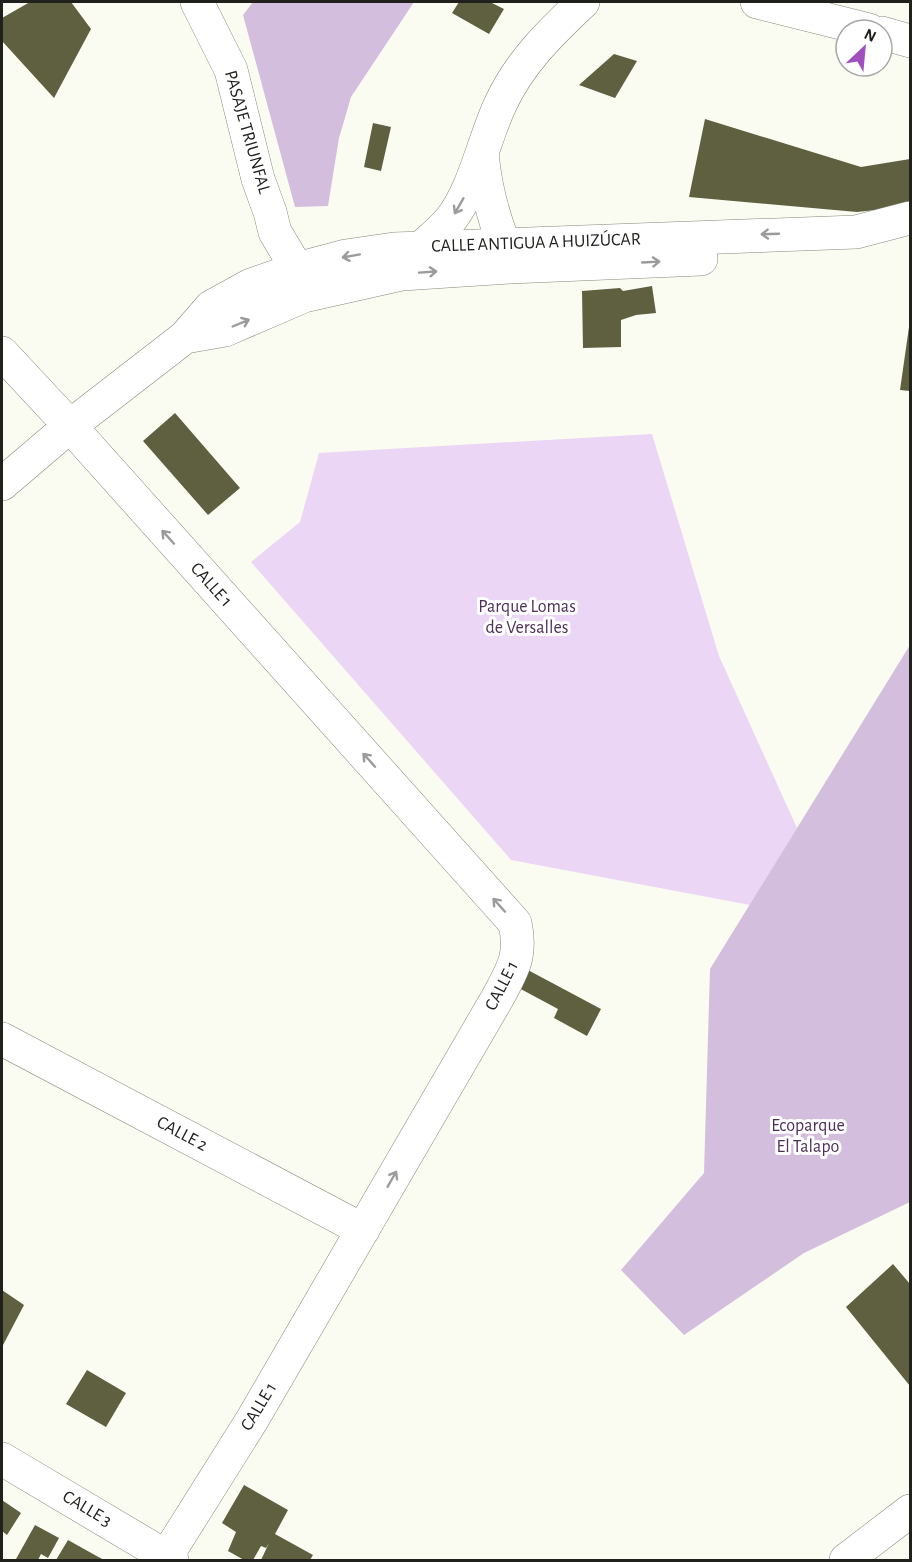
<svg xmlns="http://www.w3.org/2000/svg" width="912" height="1562" viewBox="0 0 912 1562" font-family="'Alegreya Sans',sans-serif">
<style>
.green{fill:#ecd6f5}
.forest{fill:#d4bedd}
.building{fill:#5e6040}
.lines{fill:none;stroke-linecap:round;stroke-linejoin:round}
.street-casing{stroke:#86877d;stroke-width:34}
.secondary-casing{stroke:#86877d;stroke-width:34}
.street{stroke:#fff;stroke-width:33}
.secondary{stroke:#fff;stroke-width:33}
.oneway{stroke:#9b9b99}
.labels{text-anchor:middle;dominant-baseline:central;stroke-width:6;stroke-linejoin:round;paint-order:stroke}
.street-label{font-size:18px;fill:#20211d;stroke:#fff}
.park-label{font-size:18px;fill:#4d2f59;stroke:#fff}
</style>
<rect width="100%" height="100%" fill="#fbfcf1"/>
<path class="green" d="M652,434L719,656L797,828L750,905L511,860L251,562L300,522L319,453Z"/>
<path class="forest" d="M253,2H414L351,97L339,138L328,206L295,207L243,15Z
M910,645V1202L804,1253L684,1335L621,1270L704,1173L710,969Z"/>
<path class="building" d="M30,2H71L91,29L54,98L2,41V18Z
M459,2H490L504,9L489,34L452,13Z
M614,54L637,61L615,98L579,85Z
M705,119L861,167L910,159V202L894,208L857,212L689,197Z
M373,123L391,127L381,171L364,167Z
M652,286L656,313L636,315L621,320V347L583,348L582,291L620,288L623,291Z
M909,327H910V391L900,390Z
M175,413L240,488L208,515L143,441Z
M526,969L601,1009L587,1036L554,1018L558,1009L517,987Z
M893,1264L910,1284V1386L846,1307Z
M2,1290L24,1305L2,1347Z
M87,1370L126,1393L106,1427L66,1404Z
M244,1485L288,1510L275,1534L313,1555L310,1560H261L269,1543L266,1548L261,1546L253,1560H244L228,1551L236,1532L222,1523Z
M2,1500L21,1513L7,1535L2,1531Z
M35,1525L59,1538L48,1558L41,1554L38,1560H18L16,1559Z
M68,1540L93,1554L104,1560H56Z"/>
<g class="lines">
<defs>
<path id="street" d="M197,2L231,70L258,179L270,212L275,232L297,269
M757,2L869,30
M882,33L910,41
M482,153C485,186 492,214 504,244
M421,248C431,239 442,230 451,219C474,190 484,139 500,105C519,63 550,33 583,2
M2,353L70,426L515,923C522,956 513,969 498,997L252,1420L166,1557
M2,1039L363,1230"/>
<path id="secondary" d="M185,337L225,330L304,296L402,274L510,267L701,259
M2,484L70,426L185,337L211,307L251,285L297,269L346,256L394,249L856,232L910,218
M2,1459L172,1560
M846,1560L910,1511"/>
</defs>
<use href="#street" class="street-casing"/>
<use href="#secondary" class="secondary-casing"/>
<use href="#street" class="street"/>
<use href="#secondary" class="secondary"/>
</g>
<defs><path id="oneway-shaft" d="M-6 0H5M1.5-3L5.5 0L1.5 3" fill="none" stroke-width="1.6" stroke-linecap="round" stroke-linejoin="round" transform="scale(1.5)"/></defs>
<g class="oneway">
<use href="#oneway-shaft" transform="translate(459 206) rotate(120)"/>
<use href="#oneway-shaft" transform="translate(770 234) rotate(178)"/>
<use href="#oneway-shaft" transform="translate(351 256) rotate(170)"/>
<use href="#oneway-shaft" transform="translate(651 262) rotate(-3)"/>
<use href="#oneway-shaft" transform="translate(428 272) rotate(-4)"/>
<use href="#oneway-shaft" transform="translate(241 323) rotate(-23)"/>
<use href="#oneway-shaft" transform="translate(168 537) rotate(-132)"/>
<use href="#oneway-shaft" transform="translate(369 760) rotate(-132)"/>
<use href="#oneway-shaft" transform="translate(499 905) rotate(-132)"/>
<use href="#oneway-shaft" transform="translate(392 1179) rotate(-60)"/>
</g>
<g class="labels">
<g class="street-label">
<text transform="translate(247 132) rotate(74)">PASAJE TRIUNFAL</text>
<text transform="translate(536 243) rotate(-2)">CALLE ANTIGUA A HUIZÚCAR</text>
<text transform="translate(211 585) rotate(48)">CALLE 1</text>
<text transform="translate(502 986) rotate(-63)">CALLE 1</text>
<text transform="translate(182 1134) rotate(28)">CALLE 2</text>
<text transform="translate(259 1407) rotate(-59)">CALLE 1</text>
<text transform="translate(87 1509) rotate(31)">CALLE 3</text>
</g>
<g class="park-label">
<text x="527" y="607">Parque Lomas<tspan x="527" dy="21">de Versalles</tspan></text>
<text x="808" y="1126">Ecoparque<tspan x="808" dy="21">El Talapo</tspan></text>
</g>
</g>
<rect width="912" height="1562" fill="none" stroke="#20211d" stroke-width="6"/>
<g transform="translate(864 48) rotate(26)"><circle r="28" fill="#ffffff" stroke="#a6a6a5" stroke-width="1.5"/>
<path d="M0-4.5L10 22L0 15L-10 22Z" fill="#a14fbf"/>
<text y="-9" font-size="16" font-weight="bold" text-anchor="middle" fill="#20211d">N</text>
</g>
</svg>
